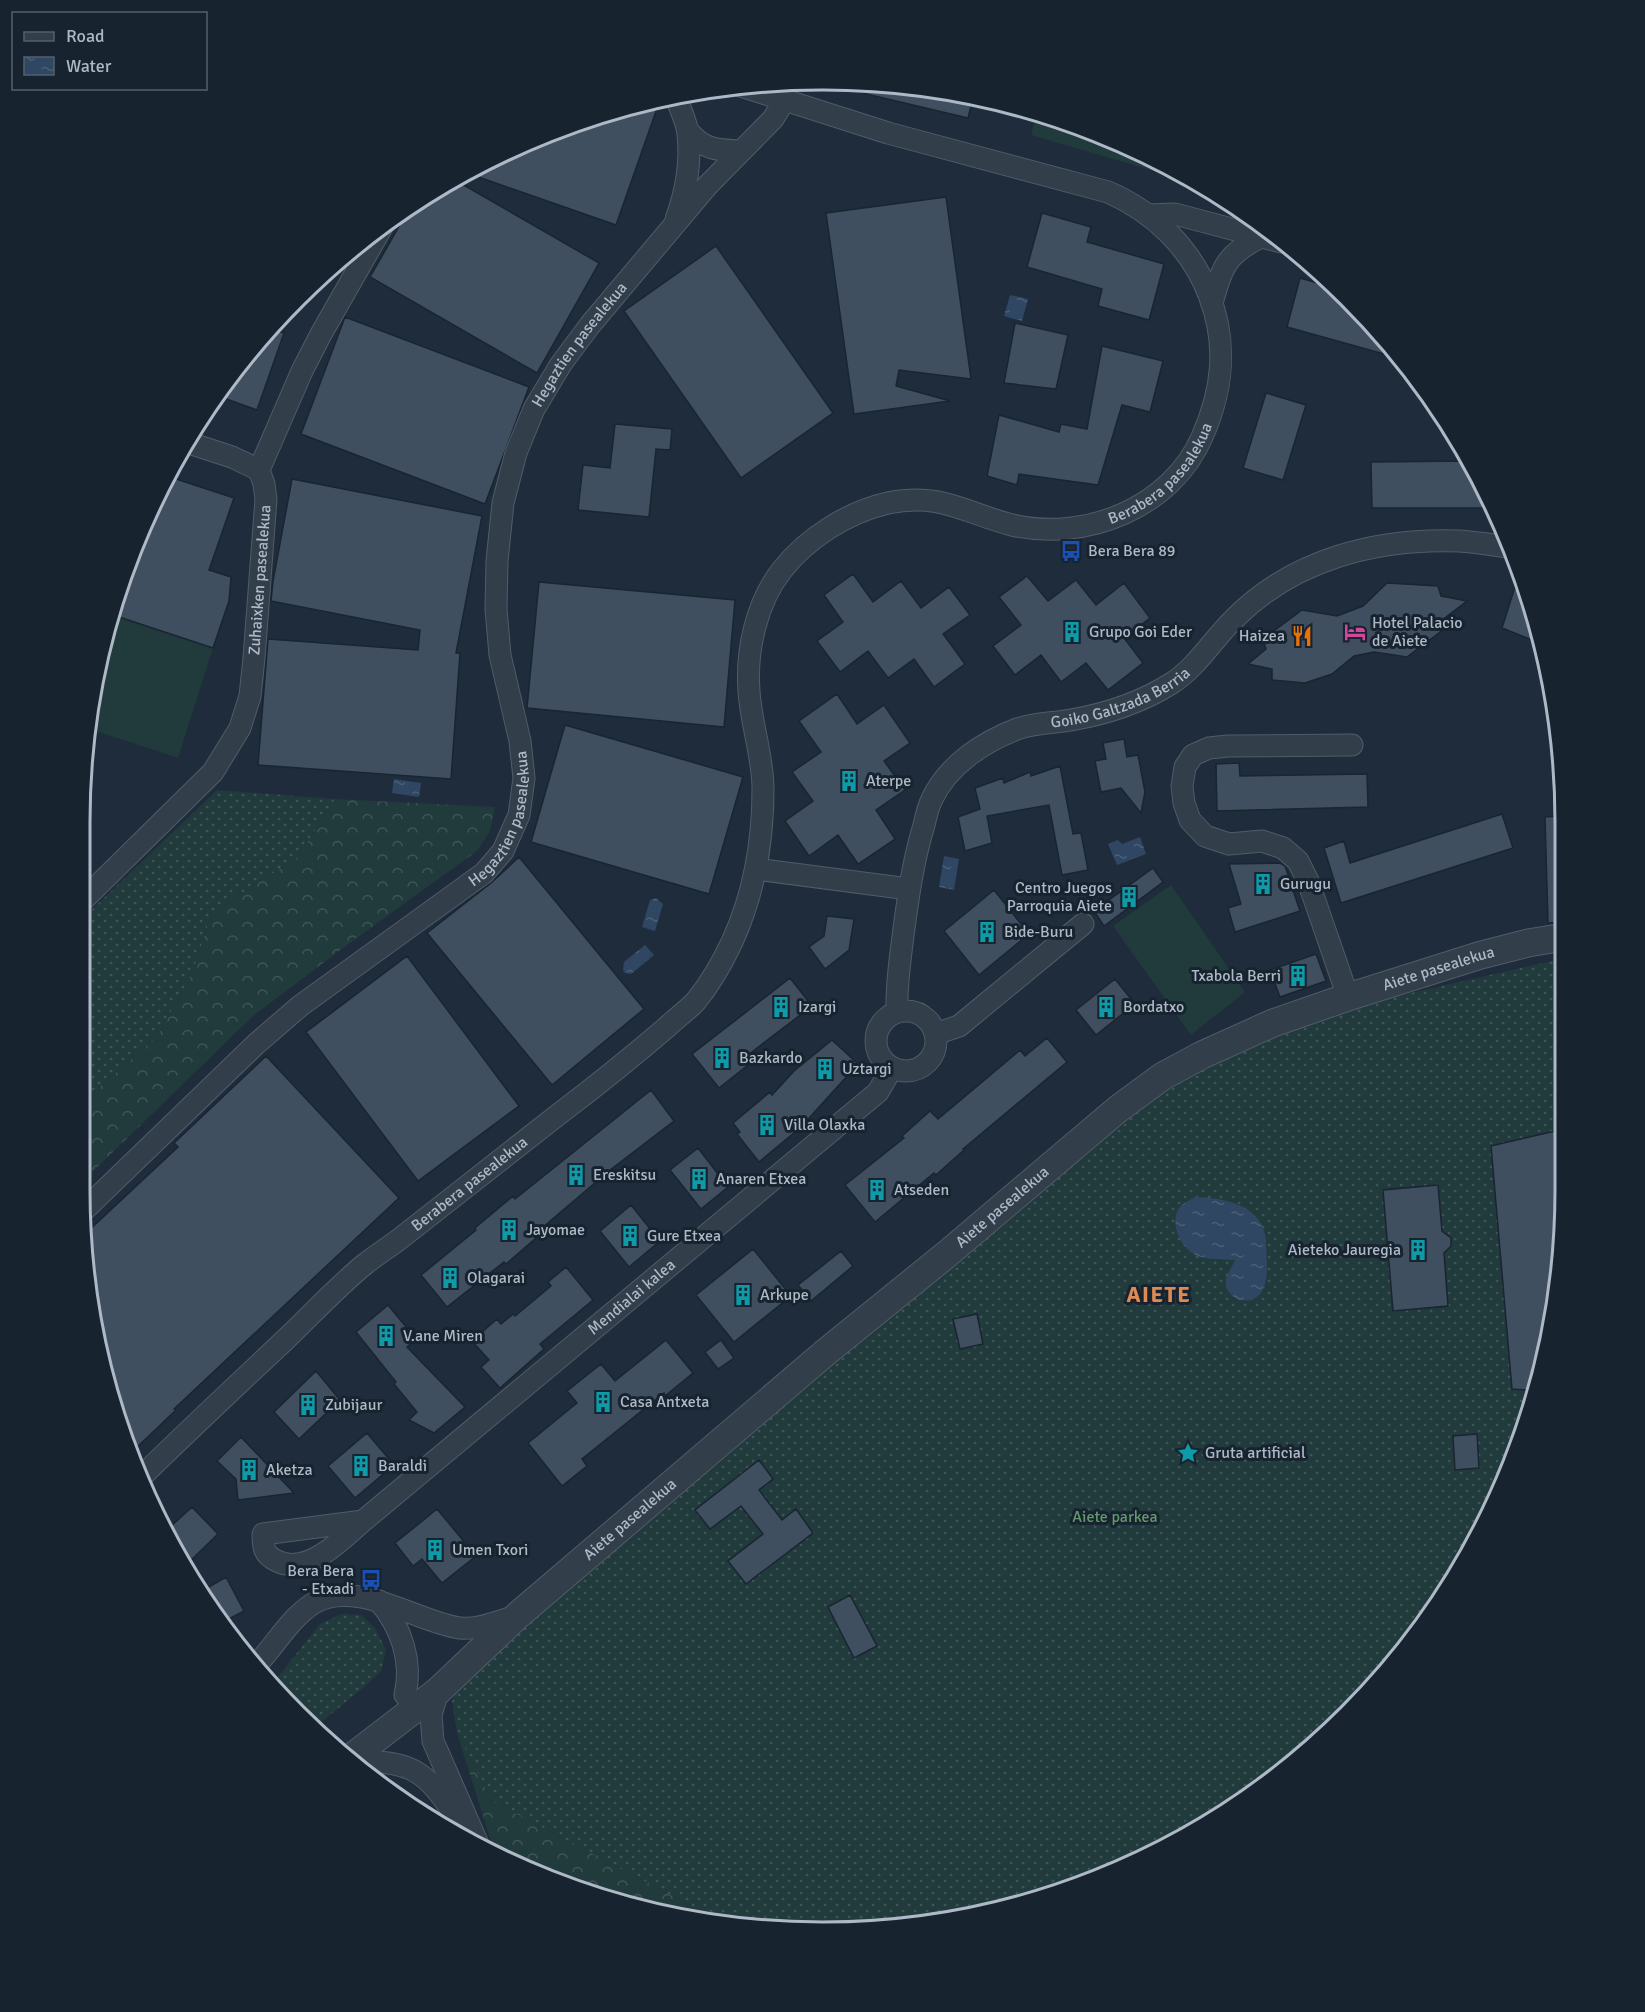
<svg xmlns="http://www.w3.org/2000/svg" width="1645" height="2012" viewBox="0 0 1645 2012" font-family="Signika,sans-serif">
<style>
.grass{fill:url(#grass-dots)}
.forest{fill:url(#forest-crowns)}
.garden{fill:#213a3c}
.water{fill:url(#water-ripples)}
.building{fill:#404f60;stroke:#1a2532;stroke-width:1.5}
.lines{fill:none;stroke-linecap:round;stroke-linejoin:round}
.minor-casing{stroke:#515c69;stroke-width:23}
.tertiary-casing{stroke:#515c69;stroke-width:29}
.minor{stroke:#333e4b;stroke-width:21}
.tertiary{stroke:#333e4b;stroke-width:27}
.labels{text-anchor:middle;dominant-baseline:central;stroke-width:6;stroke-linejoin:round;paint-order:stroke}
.street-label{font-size:16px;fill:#aeb9c7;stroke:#182330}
.poi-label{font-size:16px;fill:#aeb9c7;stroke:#182330;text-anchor:start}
.park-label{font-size:16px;fill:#639a6d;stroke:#182330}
.district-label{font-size:22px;font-weight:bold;letter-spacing:1.5px;fill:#dd8a53;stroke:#182330}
.rim{fill:none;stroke:#aeb9c7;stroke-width:3}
</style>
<defs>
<pattern id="grass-dots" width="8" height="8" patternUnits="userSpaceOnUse" patternTransform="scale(1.5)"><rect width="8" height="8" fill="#213a3c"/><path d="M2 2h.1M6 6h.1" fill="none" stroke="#3f5457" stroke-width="1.8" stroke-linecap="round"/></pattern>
<pattern id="forest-crowns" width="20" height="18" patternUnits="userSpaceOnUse" patternTransform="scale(1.5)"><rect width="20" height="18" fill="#213a3c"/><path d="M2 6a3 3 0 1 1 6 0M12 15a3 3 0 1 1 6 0" fill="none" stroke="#3f5457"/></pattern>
<pattern id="water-ripples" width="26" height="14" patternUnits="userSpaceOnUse" patternTransform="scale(1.5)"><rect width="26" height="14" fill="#2f4762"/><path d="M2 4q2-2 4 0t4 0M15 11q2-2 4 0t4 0" fill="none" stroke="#4b5f77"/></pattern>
</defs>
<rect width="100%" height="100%" fill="#1f2c3b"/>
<path class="grass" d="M217,790L335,799L298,857L212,912L193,971L157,1037L80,1104L81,920Z
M1564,958V1238L1540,1381L1489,1518L1412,1642L1312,1748L1151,1856L968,1918L774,1931L722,1922L492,1801L457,1733L452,1701L458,1684L1116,1118L1207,1063L1292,1028L1367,1003Z
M341,1614L361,1615L375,1628L386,1650L381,1671L363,1688L314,1728L297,1715L273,1683L320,1624Z"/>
<path class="forest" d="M335,799L495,807L490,831L477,851L343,948L253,1016L80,1184V1104L157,1037L193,971L212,912L298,857Z
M457,1733L492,1801L722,1922L630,1907L494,1851Z"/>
<path class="garden" d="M1037,113L1061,119L1194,179L1202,185L1031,135Z
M113,615L213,648L178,758L87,728L94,677Z
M1171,885L1245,992L1191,1035L1113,926Z"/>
<path class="water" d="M1010,295L1028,299L1022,321L1004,316Z
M394,779L421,783L419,797L392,793Z
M1140,837L1146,854L1117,865L1108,844L1118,840L1122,844Z
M944,856L959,859L954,890L939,887Z
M656,898L663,904L655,931L642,927L650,900Z
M645,945L654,955L631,974L625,973L623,970L624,962Z
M1195,1197C1221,1198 1259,1203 1265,1235C1267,1243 1266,1253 1267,1262C1267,1275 1267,1287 1258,1296C1246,1307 1224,1297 1226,1280C1227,1273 1233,1266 1235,1260C1223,1259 1209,1260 1198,1256C1183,1250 1171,1229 1177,1212C1180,1204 1188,1201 1195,1197Z"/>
<path class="building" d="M863,84L919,86L973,98L968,118L862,93Z
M660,100L616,225L467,173L494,156L630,105Z
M455,180L599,263L537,373L370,277L409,209Z
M946,197L971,379L899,370L896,386L950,401L854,414L826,213Z
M1042,213L1091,227L1087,242L1164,264L1149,320L1098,306L1102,289L1027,267Z
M716,246L833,413L741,478L624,311Z
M1300,278L1335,288L1402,359L1287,327Z
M345,317L529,387L485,504L301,434Z
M1015,323L1068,335L1056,389L1004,383Z
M269,328L284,333L257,410L218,396Z
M1102,346L1163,361L1150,412L1122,405L1098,485L1019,474L1017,485L987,476L999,415L1059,432L1061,424L1087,429Z
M1266,393L1306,405L1283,480L1243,468Z
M615,424L672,429L670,450L656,449L649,517L578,510L583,465L610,468Z
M1469,461L1489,494L1494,508H1372L1371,462Z
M167,476L234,498L209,570L231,577L229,601L213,648L113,615L136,538Z
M292,479L482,516L456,653H460L451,779L258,765L268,639L418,650L420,630L271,601L273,581Z
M853,574L873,602L901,581L921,608L949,587L970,615L943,634L965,664L934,687L914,659L888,678L868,651L840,672L817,641L843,622L824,595Z
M1519,574L1540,630L1542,644L1502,628Z
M1027,576L1048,601L1076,580L1096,605L1124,583L1150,618L1124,638L1143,663L1108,690L1086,663L1061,682L1041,655L1015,675L993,646L1021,625L999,597Z
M539,582L735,600L724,727L527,708Z
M1387,583L1438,586L1441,596L1467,601L1446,617L1448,626L1407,657L1374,652L1354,656L1332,674L1305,683L1272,680V669L1248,664L1266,649L1263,639L1302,610L1337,616L1363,606Z
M837,694L857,724L884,705L910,743L884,761L905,790L876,810L895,839L858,864L838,835L809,856L785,821L813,801L792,772L821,752L799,721Z
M565,725L743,777L709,894L531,842Z
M1124,739L1127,757L1138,755L1145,792L1141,813L1121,788L1101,792L1095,761L1106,759L1103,743Z
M1239,763L1240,776L1367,774L1368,807L1217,811L1216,764Z
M1060,766L1073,834L1081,833L1088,870L1062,875L1049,805L987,816L992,843L965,851L958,817L980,809L975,788L1003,778L1004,783L1030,772L1031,776Z
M1502,814L1513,848L1341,903L1324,848L1344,841L1350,863Z
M1564,816V922L1548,923L1545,817Z
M519,857L644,1009L552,1085L427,933L491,883Z
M1280,863L1285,866L1300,911L1235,932L1228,908L1241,904L1229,864Z
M1153,868L1163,882L1104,926L1094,911Z
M994,890L1029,934L979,975L944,931Z
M827,916L854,919L849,950L825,969L809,947L824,936Z
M1316,954L1326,981L1280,997L1270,970Z
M407,956L519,1106L418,1181L306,1032Z
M790,978L812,1006L748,1055L753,1061L719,1088L692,1054Z
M1115,979L1135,1004L1096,1035L1076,1010Z
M1047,1038L1067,1062L963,1149L964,1150L936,1175L934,1173L875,1222L845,1185L904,1138L902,1136L930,1111L938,1119L1020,1050L1025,1056Z
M832,1040L858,1064L801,1127L759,1162L737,1134L740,1132L733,1123L770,1092L772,1095L794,1071Z
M266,1056L399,1198L174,1409L176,1410L133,1451L105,1381L85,1234L178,1147L174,1143Z
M651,1090L674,1121L610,1170L541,1229L543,1232L506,1264L504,1262L447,1307L421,1275L476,1230L475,1228L513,1196L515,1199Z
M1564,1129V1238L1540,1381L1537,1391L1512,1389L1491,1146Z
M698,1148L728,1187L701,1209L670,1170Z
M1438,1185L1442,1231L1451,1238V1246L1444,1253L1448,1306L1393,1311L1383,1190Z
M631,1205L660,1241L629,1267L600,1231Z
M753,1249L791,1296L734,1342L696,1295Z
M841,1251L853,1266L811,1301L798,1285Z
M566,1267L593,1300L540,1344L544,1349L500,1388L481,1367L489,1360L472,1341L497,1319L501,1324L513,1314L515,1316L551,1286L548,1282Z
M388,1305L416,1339L407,1347L465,1407L434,1433L409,1420L417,1412L394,1384L396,1382L356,1332Z
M977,1314L983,1344L960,1349L953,1319Z
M666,1340L693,1373L665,1396L664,1393L582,1459L587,1466L562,1486L528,1443L577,1403L567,1391L601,1364L615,1381Z
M721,1340L734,1358L718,1369L705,1352Z
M316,1371L340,1400L299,1439L274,1412Z
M367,1433L394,1465L355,1498L328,1466Z
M1477,1434L1479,1468L1455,1470L1453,1436Z
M241,1437L294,1493L238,1500L236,1479L217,1461Z
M759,1460L773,1479L759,1490L782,1520L796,1509L813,1533L746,1584L728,1561L763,1534L741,1506L710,1529L695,1510Z
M192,1507L218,1534L184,1567L172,1544L177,1538L168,1529Z
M437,1509L476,1556L442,1583L422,1559L413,1566L395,1543Z
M226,1577L244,1611L225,1621L202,1591Z
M850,1595L877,1646L854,1658L828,1607Z"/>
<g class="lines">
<defs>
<g id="minor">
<path d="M676,97C680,109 687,122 688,134C691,162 686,192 676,219"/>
<path d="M688,131C704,150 717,150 740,151"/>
<path d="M1148,215L1175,214L1281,242"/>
<path d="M1212,303C1223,265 1226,254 1263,236"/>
<path d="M186,442L232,457L259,470"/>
<path d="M756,869L909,889"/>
<path id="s1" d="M81,902L213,772L240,728L250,696L254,658L266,499L264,484L259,470L302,371L321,334L383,225"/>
<path d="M1348,997L1308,881L1298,861L1283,848L1262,841L1229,844L1205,836L1190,820L1184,803L1182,786L1185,767L1193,755L1209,748L1228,746L1352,745"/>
<circle cx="906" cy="1041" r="30"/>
<path id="s2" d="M897,1012C896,986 900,961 903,936C908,898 913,861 924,825C926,816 928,807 932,799C948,765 983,742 1017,729C1034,723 1054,723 1071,720C1106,714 1142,702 1172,683C1198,666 1213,639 1235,618C1294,559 1377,538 1459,541C1476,542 1493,545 1509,547"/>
<path d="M935,1034L959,1026L1083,924"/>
<path id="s3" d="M82,1212L256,1044L300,1006L484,873L503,851L519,815L524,778L520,741L500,655L496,609L497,561L503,503L516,453L534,409L561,364L590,325L707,186L773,119L784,101"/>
<path id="s4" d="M143,1475C190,1429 238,1384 286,1339C312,1314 337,1287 365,1264C375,1256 386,1249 397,1241C451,1199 505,1156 559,1114C596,1086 632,1057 667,1027C676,1018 688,1010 696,1001C710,984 723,961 732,942C754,894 763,841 763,789C763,756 751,724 749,691C746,651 756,603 782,570C807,538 848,512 888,503C941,492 965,513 1012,525C1085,542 1171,508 1202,437C1223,390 1228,344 1209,295C1191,248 1154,212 1108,192L888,133L741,86"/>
<path id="s5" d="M363,1521L263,1534C263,1548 264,1555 277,1561C308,1576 342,1539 363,1521L878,1092L892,1068"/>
<path d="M379,1601C401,1627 413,1661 405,1695"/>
<path d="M258,1663C276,1644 291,1617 314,1603C356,1578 417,1622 460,1628C478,1630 496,1622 513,1617"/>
<path d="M438,1691L431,1715L433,1741L478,1844"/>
<path d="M358,1762C407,1759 428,1772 453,1813"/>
</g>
<g id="tertiary">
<path id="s6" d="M352,1757L438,1691L517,1616L826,1352L947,1254L1118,1109L1163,1076L1202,1055L1273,1023L1348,997L1481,955L1528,943L1564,937"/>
</g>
</defs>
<use href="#minor" class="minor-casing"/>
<use href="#tertiary" class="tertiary-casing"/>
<use href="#minor" class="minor"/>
<use href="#tertiary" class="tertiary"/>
</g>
<defs>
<symbol id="bus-bare" viewBox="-9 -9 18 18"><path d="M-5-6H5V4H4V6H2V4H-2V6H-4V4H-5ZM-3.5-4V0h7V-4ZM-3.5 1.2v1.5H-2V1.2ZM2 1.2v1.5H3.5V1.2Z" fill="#1a4fb4" stroke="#182330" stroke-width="2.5" paint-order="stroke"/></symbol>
<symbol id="building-bare" viewBox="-9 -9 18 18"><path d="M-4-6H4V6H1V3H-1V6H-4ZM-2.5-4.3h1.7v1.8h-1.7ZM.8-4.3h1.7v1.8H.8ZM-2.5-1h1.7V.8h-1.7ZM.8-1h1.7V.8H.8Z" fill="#0f9aa8" stroke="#182330" stroke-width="2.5" paint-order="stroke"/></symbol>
<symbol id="hotel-bare" viewBox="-9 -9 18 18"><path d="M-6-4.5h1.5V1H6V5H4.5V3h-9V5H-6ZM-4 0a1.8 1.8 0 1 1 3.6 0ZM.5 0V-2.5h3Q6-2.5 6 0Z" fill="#d1479c" stroke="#182330" stroke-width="2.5" paint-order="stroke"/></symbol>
<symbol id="restaurant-bare" viewBox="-9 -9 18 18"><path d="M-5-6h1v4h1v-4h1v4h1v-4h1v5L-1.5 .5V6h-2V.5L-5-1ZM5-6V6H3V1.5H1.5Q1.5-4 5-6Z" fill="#e8710a" stroke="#182330" stroke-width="2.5" paint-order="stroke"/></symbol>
<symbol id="sight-bare" viewBox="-9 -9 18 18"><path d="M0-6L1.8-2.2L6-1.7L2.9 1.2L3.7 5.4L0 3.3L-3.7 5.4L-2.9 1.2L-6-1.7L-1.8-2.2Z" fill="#0f9aa8" stroke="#182330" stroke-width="2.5" paint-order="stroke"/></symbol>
</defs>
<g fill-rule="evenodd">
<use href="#bus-bare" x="1056" y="536" width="30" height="30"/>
<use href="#building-bare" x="1057" y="617" width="30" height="30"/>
<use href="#hotel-bare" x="1340" y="617" width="30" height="30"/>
<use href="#restaurant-bare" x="1287" y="621" width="30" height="30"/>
<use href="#building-bare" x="834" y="766" width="30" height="30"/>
<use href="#building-bare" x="1248" y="869" width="30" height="30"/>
<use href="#building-bare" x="1114" y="882" width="30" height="30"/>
<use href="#building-bare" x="972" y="917" width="30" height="30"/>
<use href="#building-bare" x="1283" y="961" width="30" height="30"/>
<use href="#building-bare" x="766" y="992" width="30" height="30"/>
<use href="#building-bare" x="1091" y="992" width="30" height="30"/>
<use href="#building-bare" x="707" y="1043" width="30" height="30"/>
<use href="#building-bare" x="810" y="1054" width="30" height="30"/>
<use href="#building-bare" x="752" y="1110" width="30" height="30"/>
<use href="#building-bare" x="561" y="1160" width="30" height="30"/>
<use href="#building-bare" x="684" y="1164" width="30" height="30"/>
<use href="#building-bare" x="862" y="1175" width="30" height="30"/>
<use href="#building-bare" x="494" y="1215" width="30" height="30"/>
<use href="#building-bare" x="615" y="1221" width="30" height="30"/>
<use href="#building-bare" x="1403" y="1235" width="30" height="30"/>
<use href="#building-bare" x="435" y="1263" width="30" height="30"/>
<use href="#building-bare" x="728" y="1280" width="30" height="30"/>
<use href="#building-bare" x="371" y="1321" width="30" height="30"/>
<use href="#building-bare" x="588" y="1387" width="30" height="30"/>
<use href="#building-bare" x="293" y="1390" width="30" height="30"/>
<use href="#sight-bare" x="1173" y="1438" width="30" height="30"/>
<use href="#building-bare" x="346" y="1451" width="30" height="30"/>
<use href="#building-bare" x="234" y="1455" width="30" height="30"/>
<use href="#building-bare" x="420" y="1535" width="30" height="30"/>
<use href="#bus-bare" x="356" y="1565" width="30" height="30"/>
</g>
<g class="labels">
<g class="street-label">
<text stroke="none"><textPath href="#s3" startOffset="1089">Hegaztien pasealekua</textPath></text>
<text stroke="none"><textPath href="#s4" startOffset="1608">Berabera pasealekua</textPath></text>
<text stroke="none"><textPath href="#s1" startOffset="387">Zuhaixken pasealekua</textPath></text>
<text stroke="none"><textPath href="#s2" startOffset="438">Goiko Galtzada Berria</textPath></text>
<text stroke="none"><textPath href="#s3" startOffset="585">Hegaztien pasealekua</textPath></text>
<text stroke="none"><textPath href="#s6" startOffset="1356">Aiete pasealekua</textPath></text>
<text stroke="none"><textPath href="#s4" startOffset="438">Berabera pasealekua</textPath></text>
<text stroke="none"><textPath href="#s6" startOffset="852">Aiete pasealekua</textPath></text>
<text stroke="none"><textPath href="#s5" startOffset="584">Mendialai kalea</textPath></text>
<text stroke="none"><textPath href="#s6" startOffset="366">Aiete pasealekua</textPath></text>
</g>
<g class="poi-label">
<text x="1088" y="551">Bera Bera 89</text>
<text x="1372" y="623">Hotel Palacio<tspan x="1372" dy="18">de Aiete</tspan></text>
<text x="1089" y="632">Grupo Goi Eder</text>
<text x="1285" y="636" text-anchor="end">Haizea</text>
<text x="866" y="781">Aterpe</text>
<text x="1280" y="884">Gurugu</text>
<text x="1112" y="888" text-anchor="end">Centro Juegos<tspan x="1112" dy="18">Parroquia Aiete</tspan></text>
<text x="1004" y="932">Bide-Buru</text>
<text x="1281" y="976" text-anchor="end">Txabola Berri</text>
<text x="798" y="1007">Izargi</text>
<text x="1123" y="1007">Bordatxo</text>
<text x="739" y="1058">Bazkardo</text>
<text x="842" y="1069">Uztargi</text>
<text x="784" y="1125">Villa Olaxka</text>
<text x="593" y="1175">Ereskitsu</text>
<text x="716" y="1179">Anaren Etxea</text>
<text x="894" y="1190">Atseden</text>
<text x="526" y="1230">Jayomae</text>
<text x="647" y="1236">Gure Etxea</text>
<text x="1401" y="1250" text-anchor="end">Aieteko Jauregia</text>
<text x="467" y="1278">Olagarai</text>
<text x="760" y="1295">Arkupe</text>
<text x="403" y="1336">V.ane Miren</text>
<text x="620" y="1402">Casa Antxeta</text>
<text x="325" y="1405">Zubijaur</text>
<text x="1205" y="1453">Gruta artificial</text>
<text x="378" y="1466">Baraldi</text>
<text x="266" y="1470">Aketza</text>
<text x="452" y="1550">Umen Txori</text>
<text x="354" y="1571" text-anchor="end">Bera Bera<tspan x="354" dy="18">- Etxadi</tspan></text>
</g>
<g class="park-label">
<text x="1115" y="1517">Aiete parkea</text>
</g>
<g class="district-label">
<text x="1159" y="1294">AIETE</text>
</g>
</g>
<path d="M0 0H1645V2012H0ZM822 90H823A732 732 0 0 1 1555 822V1190A732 732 0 0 1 823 1922H822A732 732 0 0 1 90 1190V822A732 732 0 0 1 822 90Z" fill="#182330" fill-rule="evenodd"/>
<path class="rim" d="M822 90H823A732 732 0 0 1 1555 822V1190A732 732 0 0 1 823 1922H822A732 732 0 0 1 90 1190V822A732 732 0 0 1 822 90Z"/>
<rect x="12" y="12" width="195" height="78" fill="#182330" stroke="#545f6c" stroke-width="1.5"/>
<rect x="24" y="32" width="30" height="9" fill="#333e4b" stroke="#545f6c" stroke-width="1.5"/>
<text x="66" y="42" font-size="18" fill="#aeb9c7">Road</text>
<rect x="24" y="57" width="30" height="18" fill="url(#water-ripples)" stroke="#545f6c" stroke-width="1.5"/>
<text x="66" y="72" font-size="18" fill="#aeb9c7">Water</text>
</svg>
